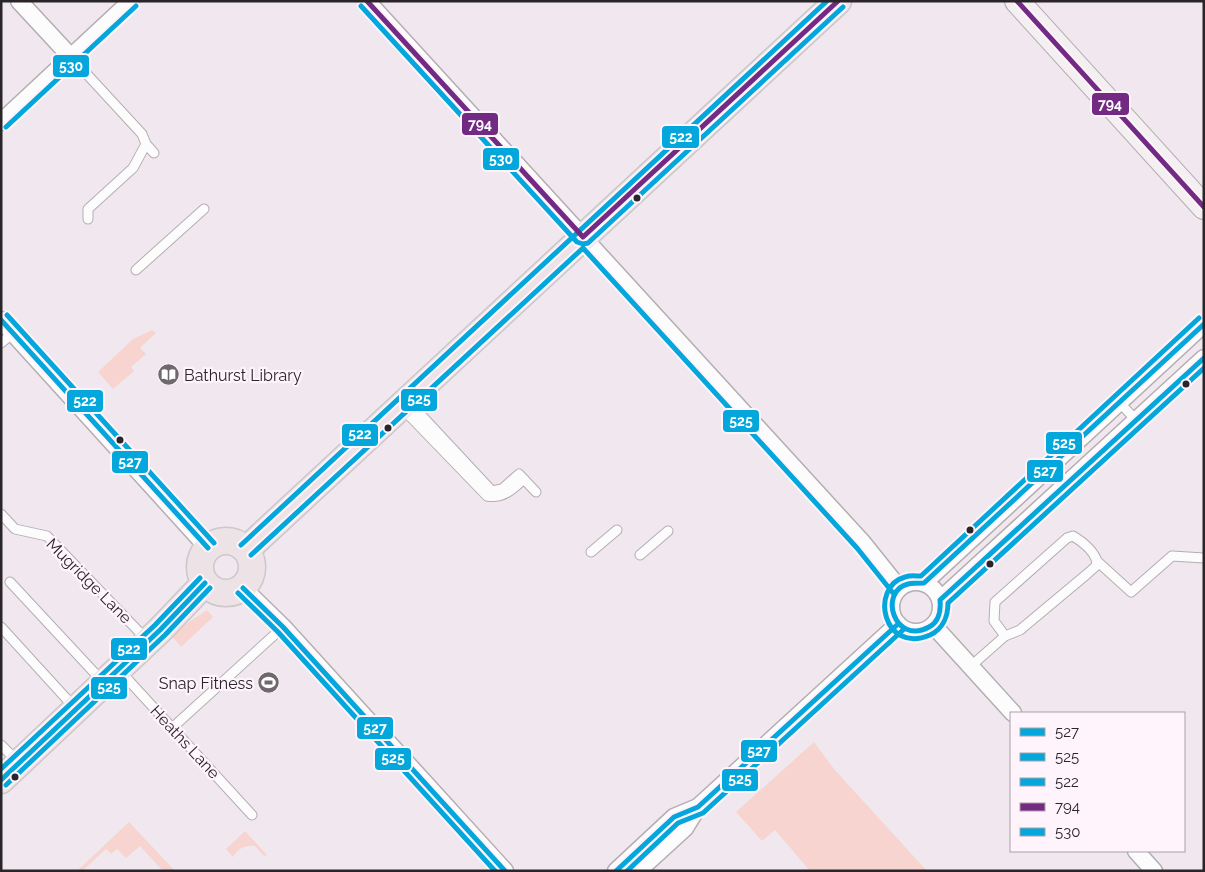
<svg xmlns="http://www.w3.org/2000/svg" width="1205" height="872" viewBox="0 0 1205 872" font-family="Raleway,sans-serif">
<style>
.green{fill:#f7d4cf}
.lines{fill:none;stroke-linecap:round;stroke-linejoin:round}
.lane-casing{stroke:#b4adb2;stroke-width:11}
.street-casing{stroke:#b4adb2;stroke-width:19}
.secondary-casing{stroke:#b4adb2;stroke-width:26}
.primary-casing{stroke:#cbc7ca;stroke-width:29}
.lane{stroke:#fdfcfc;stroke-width:9}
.street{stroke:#fdfcfc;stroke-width:16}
.secondary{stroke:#f4f0f1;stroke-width:24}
.primary{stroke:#ede3e6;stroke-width:26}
.bus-1-casing{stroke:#fff3fc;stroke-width:9}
.bus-2-casing{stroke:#fff3fc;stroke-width:9}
.bus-3-casing{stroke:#fff3fc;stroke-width:9}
.bus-4-casing{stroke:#fff3fc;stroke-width:9}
.bus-5-casing{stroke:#fff3fc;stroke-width:9}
.bus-1{stroke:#04a7db;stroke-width:5}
.bus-2{stroke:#04a7db;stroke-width:5}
.bus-3{stroke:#04a7db;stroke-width:5}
.bus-4{stroke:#732a82;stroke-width:5}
.bus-5{stroke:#04a7db;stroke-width:5}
.bus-dot{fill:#2a2529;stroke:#fff3fc;stroke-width:2}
.labels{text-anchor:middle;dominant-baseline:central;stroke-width:4.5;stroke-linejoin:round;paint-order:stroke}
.poi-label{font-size:16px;fill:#2a2529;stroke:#fff3fc;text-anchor:start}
.street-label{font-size:16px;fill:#2a2529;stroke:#fff3fc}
.line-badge{stroke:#fff3fc;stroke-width:2}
.badge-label{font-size:14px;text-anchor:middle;font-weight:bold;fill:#fff}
</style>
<rect width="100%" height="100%" fill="#f0e8ee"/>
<path class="green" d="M152,330L156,333L140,348L146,354L131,367L134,371L113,389L98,372L133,339Z
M207,610L213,617L181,647L172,636L186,624Z
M814,742L834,769L927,871H810L775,830L762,841L736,812Z
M129,822L175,871H163L140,846L126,858L117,849L111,854L106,849L82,871H77Z
M245,831L267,855L264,856L255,846C244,845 239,848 233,857L226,849Z"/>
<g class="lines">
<defs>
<path id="lane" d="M71,57L142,134L146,144L154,153
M88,219V209L133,168L146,144
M136,270L204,209
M1,343L13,333
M409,402L492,491L502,489L519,474L536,492
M1119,402L1136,420
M402,408L487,496C503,499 513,489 524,479
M1,514L15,529L47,536L146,639
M591,552L617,530
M640,555L668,531
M10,582L103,682
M1,627L74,707
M1005,636L994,621L995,602L1067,538L1073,536C1083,542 1093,550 1097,561L1131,592L1172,556L1204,558
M971,666L1005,636L1020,630L1087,574L1096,566L1097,561
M120,671L252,815
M172,728L283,627
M1,745L17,761"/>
<path id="street" d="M19,1L71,57
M367,1L863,543L899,588
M1,122L131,1
M1,320L208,548
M891 607a25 25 0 1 1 50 0a25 25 0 1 1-50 0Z
M924,583L1204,324
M243,588L283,627L505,871
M940,600L1204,358
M933,625L1013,713
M1136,851L1154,871
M616,871L674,817L698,807
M638,871L685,828L698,807L898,624"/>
<path id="secondary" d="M1017,1L1204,207"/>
<path id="primary" d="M200 567a26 26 0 1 1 52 0a26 26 0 1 1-52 0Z
M246,550L838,1
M1,780L160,630L205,583"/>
</defs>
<use href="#lane" class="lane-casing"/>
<use href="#street" class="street-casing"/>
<use href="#secondary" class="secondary-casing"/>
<use href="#primary" class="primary-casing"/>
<use href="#lane" class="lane"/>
<use href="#street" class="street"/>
<use href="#secondary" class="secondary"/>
<use href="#primary" class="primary"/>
<defs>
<path id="bus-1" d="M1,320L208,548
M1204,324L924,583C919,583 913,583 908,584C878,591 894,646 929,627C939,622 941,610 940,600L1204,358
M243,588L283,627L505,871
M1,780L160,630L205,583
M616,871L674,817L698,807L898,624"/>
<path id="bus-2" d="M1199,318L921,576C916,576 910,575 905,577C869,587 883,655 930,635C943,629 948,616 948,603L1204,368
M251,555L583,248L857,548L893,593
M238,593L278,632L495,871
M6,785L165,635L210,588
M627,871L678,823L703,813L903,630"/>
<path id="bus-3" d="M7,315L214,543
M241,545L827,1
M1,769L155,625L200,578"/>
<path id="bus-4" d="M367,1L583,237L838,1
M1017,1L1204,207"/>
<path id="bus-5" d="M361,6L577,242L583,244L588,243L843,7
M6,127L136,6"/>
</defs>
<use href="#bus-1" class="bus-1-casing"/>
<use href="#bus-2" class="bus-2-casing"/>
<use href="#bus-3" class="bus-3-casing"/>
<use href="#bus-4" class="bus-4-casing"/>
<use href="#bus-5" class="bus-5-casing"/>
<use href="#bus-1" class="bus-1"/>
<use href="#bus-2" class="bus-2"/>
<use href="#bus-3" class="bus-3"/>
<use href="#bus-4" class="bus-4"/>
<use href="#bus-5" class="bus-5"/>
</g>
<defs>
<symbol id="library-disc" viewBox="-11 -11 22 22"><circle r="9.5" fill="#6f696e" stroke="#fff3fc"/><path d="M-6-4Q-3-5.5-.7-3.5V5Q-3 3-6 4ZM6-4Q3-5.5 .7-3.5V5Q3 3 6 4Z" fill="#fff"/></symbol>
<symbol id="stadium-disc" viewBox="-11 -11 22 22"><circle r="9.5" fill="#6f696e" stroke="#fff3fc"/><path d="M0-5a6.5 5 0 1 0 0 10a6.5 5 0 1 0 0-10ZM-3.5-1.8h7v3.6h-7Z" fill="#fff"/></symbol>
</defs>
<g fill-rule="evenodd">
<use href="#library-disc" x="156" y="362" width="25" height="25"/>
<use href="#stadium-disc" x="256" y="670" width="25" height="25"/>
</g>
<g class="bus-dot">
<circle cx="637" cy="198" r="4.5"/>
<circle cx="1186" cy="384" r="4.5"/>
<circle cx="388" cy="428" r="4.5"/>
<circle cx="120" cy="440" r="4.5"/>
<circle cx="970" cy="530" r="4.5"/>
<circle cx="990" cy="564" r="4.5"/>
<circle cx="15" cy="777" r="4.5"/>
</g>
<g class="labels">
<g class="poi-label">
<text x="184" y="375">Bathurst Library</text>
<text x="253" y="683" text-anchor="end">Snap Fitness</text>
</g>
<g class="street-label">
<text transform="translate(89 581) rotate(45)">Mugridge Lane</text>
<text transform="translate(185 742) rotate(47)">Heaths Lane</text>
</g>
</g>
<g class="line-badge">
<rect x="52" y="54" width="38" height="24" rx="5" fill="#04a7db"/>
<rect x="1091" y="92" width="39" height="24" rx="5" fill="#732a82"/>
<rect x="461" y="112" width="38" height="24" rx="5" fill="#732a82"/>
<rect x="661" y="125" width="39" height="24" rx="5" fill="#04a7db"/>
<rect x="482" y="147" width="38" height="24" rx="5" fill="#04a7db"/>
<rect x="400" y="388" width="38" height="24" rx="5" fill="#04a7db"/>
<rect x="66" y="389" width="38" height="24" rx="5" fill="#04a7db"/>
<rect x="722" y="409" width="38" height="24" rx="5" fill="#04a7db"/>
<rect x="341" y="423" width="38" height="24" rx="5" fill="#04a7db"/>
<rect x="1045" y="431" width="38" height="24" rx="5" fill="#04a7db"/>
<rect x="111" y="450" width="38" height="24" rx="5" fill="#04a7db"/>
<rect x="1026" y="459" width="38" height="24" rx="5" fill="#04a7db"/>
<rect x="110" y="637" width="38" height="24" rx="5" fill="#04a7db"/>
<rect x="90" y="676" width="38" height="24" rx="5" fill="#04a7db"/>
<rect x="356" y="716" width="38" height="24" rx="5" fill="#04a7db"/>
<rect x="740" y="739" width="38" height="24" rx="5" fill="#04a7db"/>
<rect x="374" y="747" width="38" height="24" rx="5" fill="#04a7db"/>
<rect x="721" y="768" width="38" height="24" rx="5" fill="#04a7db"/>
</g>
<g class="badge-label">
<text x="71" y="71">530</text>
<text x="1110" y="109">794</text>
<text x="480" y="129">794</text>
<text x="681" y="142">522</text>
<text x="501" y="164">530</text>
<text x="419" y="404">525</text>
<text x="85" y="406">522</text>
<text x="741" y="426">525</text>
<text x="360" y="439">522</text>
<text x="1064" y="448">525</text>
<text x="130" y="467">527</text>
<text x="1045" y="476">527</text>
<text x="129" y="654">522</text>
<text x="109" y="692">525</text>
<text x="375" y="733">527</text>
<text x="759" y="756">527</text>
<text x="393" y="763">525</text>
<text x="740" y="784">525</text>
</g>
<rect width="1205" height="872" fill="none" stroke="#2a2529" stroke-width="5"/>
<rect x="1010" y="712" width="175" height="140" fill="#fff3fc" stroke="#aaa1a8"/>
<rect x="1020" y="728" width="25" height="8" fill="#04a7db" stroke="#aaa1a8"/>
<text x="1055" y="737" font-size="15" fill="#2a2529">527</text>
<rect x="1020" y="753" width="25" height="8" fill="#04a7db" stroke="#aaa1a8"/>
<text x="1055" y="762" font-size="15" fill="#2a2529">525</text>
<rect x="1020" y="778" width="25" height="8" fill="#04a7db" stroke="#aaa1a8"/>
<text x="1055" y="787" font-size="15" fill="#2a2529">522</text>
<rect x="1020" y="803" width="25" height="8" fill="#732a82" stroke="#aaa1a8"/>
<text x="1055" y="812" font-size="15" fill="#2a2529">794</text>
<rect x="1020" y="828" width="25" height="8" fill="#04a7db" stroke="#aaa1a8"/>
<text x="1055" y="837" font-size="15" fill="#2a2529">530</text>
</svg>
